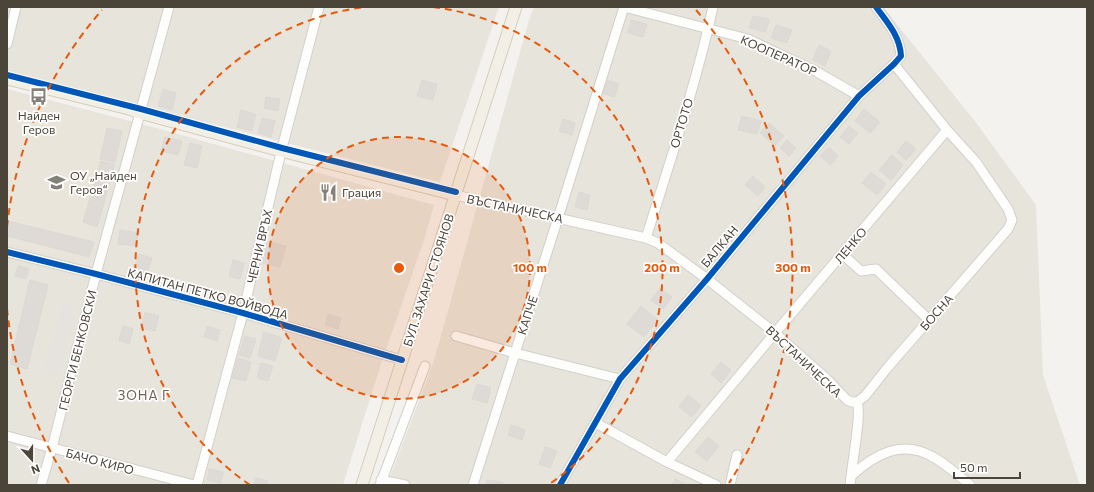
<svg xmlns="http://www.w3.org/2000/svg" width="1094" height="492" viewBox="0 0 1094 492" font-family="Commissioner,sans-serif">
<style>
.residential{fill:#e7e4dc}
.education{fill:#eae5da}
.parking{fill:#e6e3df}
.building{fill:#dedbd6;stroke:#dcd9d4}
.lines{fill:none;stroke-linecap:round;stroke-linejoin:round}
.minor-casing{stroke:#d2d0cb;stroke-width:11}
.major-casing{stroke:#d6cebb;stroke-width:13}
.minor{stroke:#fdfdfc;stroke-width:9}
.major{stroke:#f2efe6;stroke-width:11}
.cycleway-casing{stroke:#fff;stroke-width:8}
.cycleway{stroke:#0057b8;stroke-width:6}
.ring{fill:none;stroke:#e8590c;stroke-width:2;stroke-dasharray:7 5}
.labels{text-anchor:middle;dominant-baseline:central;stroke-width:3.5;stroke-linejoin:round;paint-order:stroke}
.street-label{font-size:12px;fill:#4b4439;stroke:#fff}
.poi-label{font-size:12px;fill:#4b4439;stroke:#fff;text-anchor:start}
.neighbourhood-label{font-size:13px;letter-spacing:1px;fill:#6e6250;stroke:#fff}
.centre{fill:#e8590c;stroke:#fff;stroke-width:2}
.ring-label{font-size:12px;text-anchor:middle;font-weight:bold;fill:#e8590c;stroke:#fff;stroke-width:3.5;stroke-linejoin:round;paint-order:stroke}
</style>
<rect width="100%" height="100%" fill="#f4f2ee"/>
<path class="residential" d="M7,7H499L440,182L7,72Z
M534,7H883L974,120L1036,205L1043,375L1080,485H387L434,361L529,20Z
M7,89L149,126L434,205L424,240L379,370L343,485H7Z"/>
<path class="education" d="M7,92L123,122L84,262L7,243Z"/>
<path class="parking" d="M62,304L77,308L59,376L43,372Z"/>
<path class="building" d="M753,16L769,19L766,32L749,28Z
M631,20L647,24L643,37L628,33Z
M776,25L792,30L787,43L771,38Z
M819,45L831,51L825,66L813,60Z
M422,80L437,84L433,100L417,96Z
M606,80L619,84L614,97L602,93Z
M163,89L176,93L172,110L158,106Z
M266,97L280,99L278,111L264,108Z
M864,109L880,122L870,133L855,121Z
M241,110L256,114L252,131L237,127Z
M742,116L761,121L757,134L738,130Z
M262,118L275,121L271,137L258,133Z
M563,119L575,123L572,135L559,131Z
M769,123L784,136L775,146L760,133Z
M849,126L858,133L849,144L840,137Z
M107,128L122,131L115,162L100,159Z
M165,137L182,141L178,155L161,151Z
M787,140L796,148L789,156L780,148Z
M906,141L916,149L906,160L897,152Z
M190,143L202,146L197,168L184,165Z
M829,147L838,156L830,165L820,156Z
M892,155L903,165L891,180L879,170Z
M101,161L115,164L97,227L83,222Z
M871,172L886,184L877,195L862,183Z
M753,176L765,187L758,196L745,185Z
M579,192L590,195L587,210L575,207Z
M7,221L94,242L89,257L7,236Z
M120,230L138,233L136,246L118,244Z
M267,241L286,246L280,267L262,263Z
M139,254L152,258L147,275L134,271Z
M233,260L244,263L240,279L229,276Z
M18,266L29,269L26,279L15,276Z
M30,280L48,285L27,369L10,364Z
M660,288L672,297L663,309L651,300Z
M641,306L658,320L644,337L627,324Z
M145,312L159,316L155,331L141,328Z
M328,314L341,318L338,329L325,325Z
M123,326L133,329L129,344L119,340Z
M207,326L220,330L217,341L204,337Z
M264,332L282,338L275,361L258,356Z
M245,336L256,339L250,358L239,355Z
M238,358L251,362L246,381L232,378Z
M721,362L731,370L721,383L711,374Z
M261,363L273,366L268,381L257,378Z
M477,384L491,388L487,403L472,399Z
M688,395L701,406L692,417L679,407Z
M511,425L525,430L522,440L508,435Z
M708,437L719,446L707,461L695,452Z
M545,447L557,451L550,468L539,464Z
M209,469L223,472L221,483L207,480Z
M256,478L268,481L267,485H254Z
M675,479L687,485H672Z
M487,480L503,482V485H486Z"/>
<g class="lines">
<defs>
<path id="minor" d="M624,7L748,39L817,72L859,96
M7,44L16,7
M455,195L646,238L658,243L707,279L775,333L827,379L847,400L852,402H857
M646,238C670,161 696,85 713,7
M7,252L96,274L243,313L402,360
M842,254L861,271L876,269L929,320
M456,336L515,353L620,379
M857,402L865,396L888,367L1008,229L1012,220L1008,209L976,162L947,130
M596,423L667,462L716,485
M7,436L194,485
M667,462L775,333L947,130L894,64
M851,476C875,454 902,439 933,457C946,464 958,475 970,485
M381,480L405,485
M41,485L52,448L96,274L169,7
M197,485L243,313L282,148L319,7
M380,485L425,366
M473,485L558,218L624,7
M560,485L620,379L707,279L859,96L894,64L901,56C900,36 887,22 876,7
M730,485L737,455
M850,485C852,467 855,449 857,431C858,421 860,412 857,402"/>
<path id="major" d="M7,79L129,109L140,113L281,151L455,195
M362,485L516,7"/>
</defs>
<use href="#minor" class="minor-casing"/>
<use href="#major" class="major-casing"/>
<use href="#minor" class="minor"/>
<use href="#major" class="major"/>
<defs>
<path id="cycleway" d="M7,75L141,109L282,148L456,192
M7,252L96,274L243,313L402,360
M560,485L620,379L707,279L859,96L894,64L901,56C900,36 887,22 876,7"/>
</defs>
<use href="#cycleway" class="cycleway-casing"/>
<use href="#cycleway" class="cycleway"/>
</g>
<circle cx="399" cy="268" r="131" fill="#e8590c" fill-opacity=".12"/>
<g class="ring">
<circle cx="399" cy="268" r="131"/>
<path d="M250 485A263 263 0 0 1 365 7M433 7A263 263 0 0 1 548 485"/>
<path d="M69 483A394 394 0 0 1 7 309M7 227A394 394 0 0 1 102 10M696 10A394 394 0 0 1 729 483"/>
</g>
<defs>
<symbol id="bus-bare" viewBox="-9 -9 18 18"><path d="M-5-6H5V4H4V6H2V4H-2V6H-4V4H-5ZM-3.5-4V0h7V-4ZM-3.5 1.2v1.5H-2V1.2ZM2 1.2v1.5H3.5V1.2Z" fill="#868178" stroke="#fff" stroke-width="2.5" paint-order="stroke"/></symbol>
<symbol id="school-bare" viewBox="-9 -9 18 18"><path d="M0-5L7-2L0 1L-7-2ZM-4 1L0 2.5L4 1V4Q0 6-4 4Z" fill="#868178" stroke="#fff" stroke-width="2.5" paint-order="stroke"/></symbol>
<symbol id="restaurant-bare" viewBox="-9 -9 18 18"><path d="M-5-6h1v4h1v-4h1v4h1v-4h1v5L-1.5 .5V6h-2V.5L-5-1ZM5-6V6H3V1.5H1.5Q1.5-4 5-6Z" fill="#868178" stroke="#fff" stroke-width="2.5" paint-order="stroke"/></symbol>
</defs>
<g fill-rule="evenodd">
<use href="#bus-bare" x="26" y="84" width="25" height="25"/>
<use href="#school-bare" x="44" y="170" width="25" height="25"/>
<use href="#restaurant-bare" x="316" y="180" width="25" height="25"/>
</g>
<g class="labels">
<g class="street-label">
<text transform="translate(779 55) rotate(24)">КООПЕРАТОР</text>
<text transform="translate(681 123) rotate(-73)">ОРТОТО</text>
<text transform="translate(515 208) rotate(12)">ВЪСТАНИЧЕСКА</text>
<text transform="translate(850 245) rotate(-50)">ЛЕНКО</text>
<text transform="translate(259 246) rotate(-77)">ЧЕРНИ ВРЪХ</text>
<text transform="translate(719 246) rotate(-50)">БАЛКАН</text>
<text transform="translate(428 280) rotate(-72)">БУЛ. ЗАХАРИ СТОЯНОВ</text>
<text transform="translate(208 293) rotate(15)">КАПИТАН ПЕТКО ВОЙВОДА</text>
<text transform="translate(936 312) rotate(-49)">БОСНА</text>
<text transform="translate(527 315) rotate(-72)">КАПЧЕ</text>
<text transform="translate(77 350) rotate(-76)">ГЕОРГИ БЕНКОВСКИ</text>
<text transform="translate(804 361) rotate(43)">ВЪСТАНИЧЕСКА</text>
<text transform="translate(100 461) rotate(15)">БАЧО КИРО</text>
</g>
<g class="poi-label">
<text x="39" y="115" text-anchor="middle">Найден<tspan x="39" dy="14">Геров</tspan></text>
<text x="70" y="175">ОУ „Найден<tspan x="70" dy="14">Геров“</tspan></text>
<text x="342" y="192">Грация</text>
</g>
<g class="neighbourhood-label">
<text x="144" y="395">ЗОНА Г</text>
</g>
</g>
<circle cx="399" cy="268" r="6" class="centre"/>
<g class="ring-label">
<text x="530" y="272">100 m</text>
<text x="662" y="272">200 m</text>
<text x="793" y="272">300 m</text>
</g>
<rect width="1094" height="492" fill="none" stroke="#4b4439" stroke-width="16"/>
<g transform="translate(32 460) rotate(159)" stroke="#ffffff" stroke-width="3" paint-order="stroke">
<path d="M0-3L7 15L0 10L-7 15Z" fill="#4b4439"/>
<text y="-6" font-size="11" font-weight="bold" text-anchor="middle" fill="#4b4439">N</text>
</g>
<path d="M954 472v6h66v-6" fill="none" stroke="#4b4439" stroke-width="2"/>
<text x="960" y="472" font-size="12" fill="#4b4439" stroke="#ffffff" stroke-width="3" paint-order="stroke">50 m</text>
</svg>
